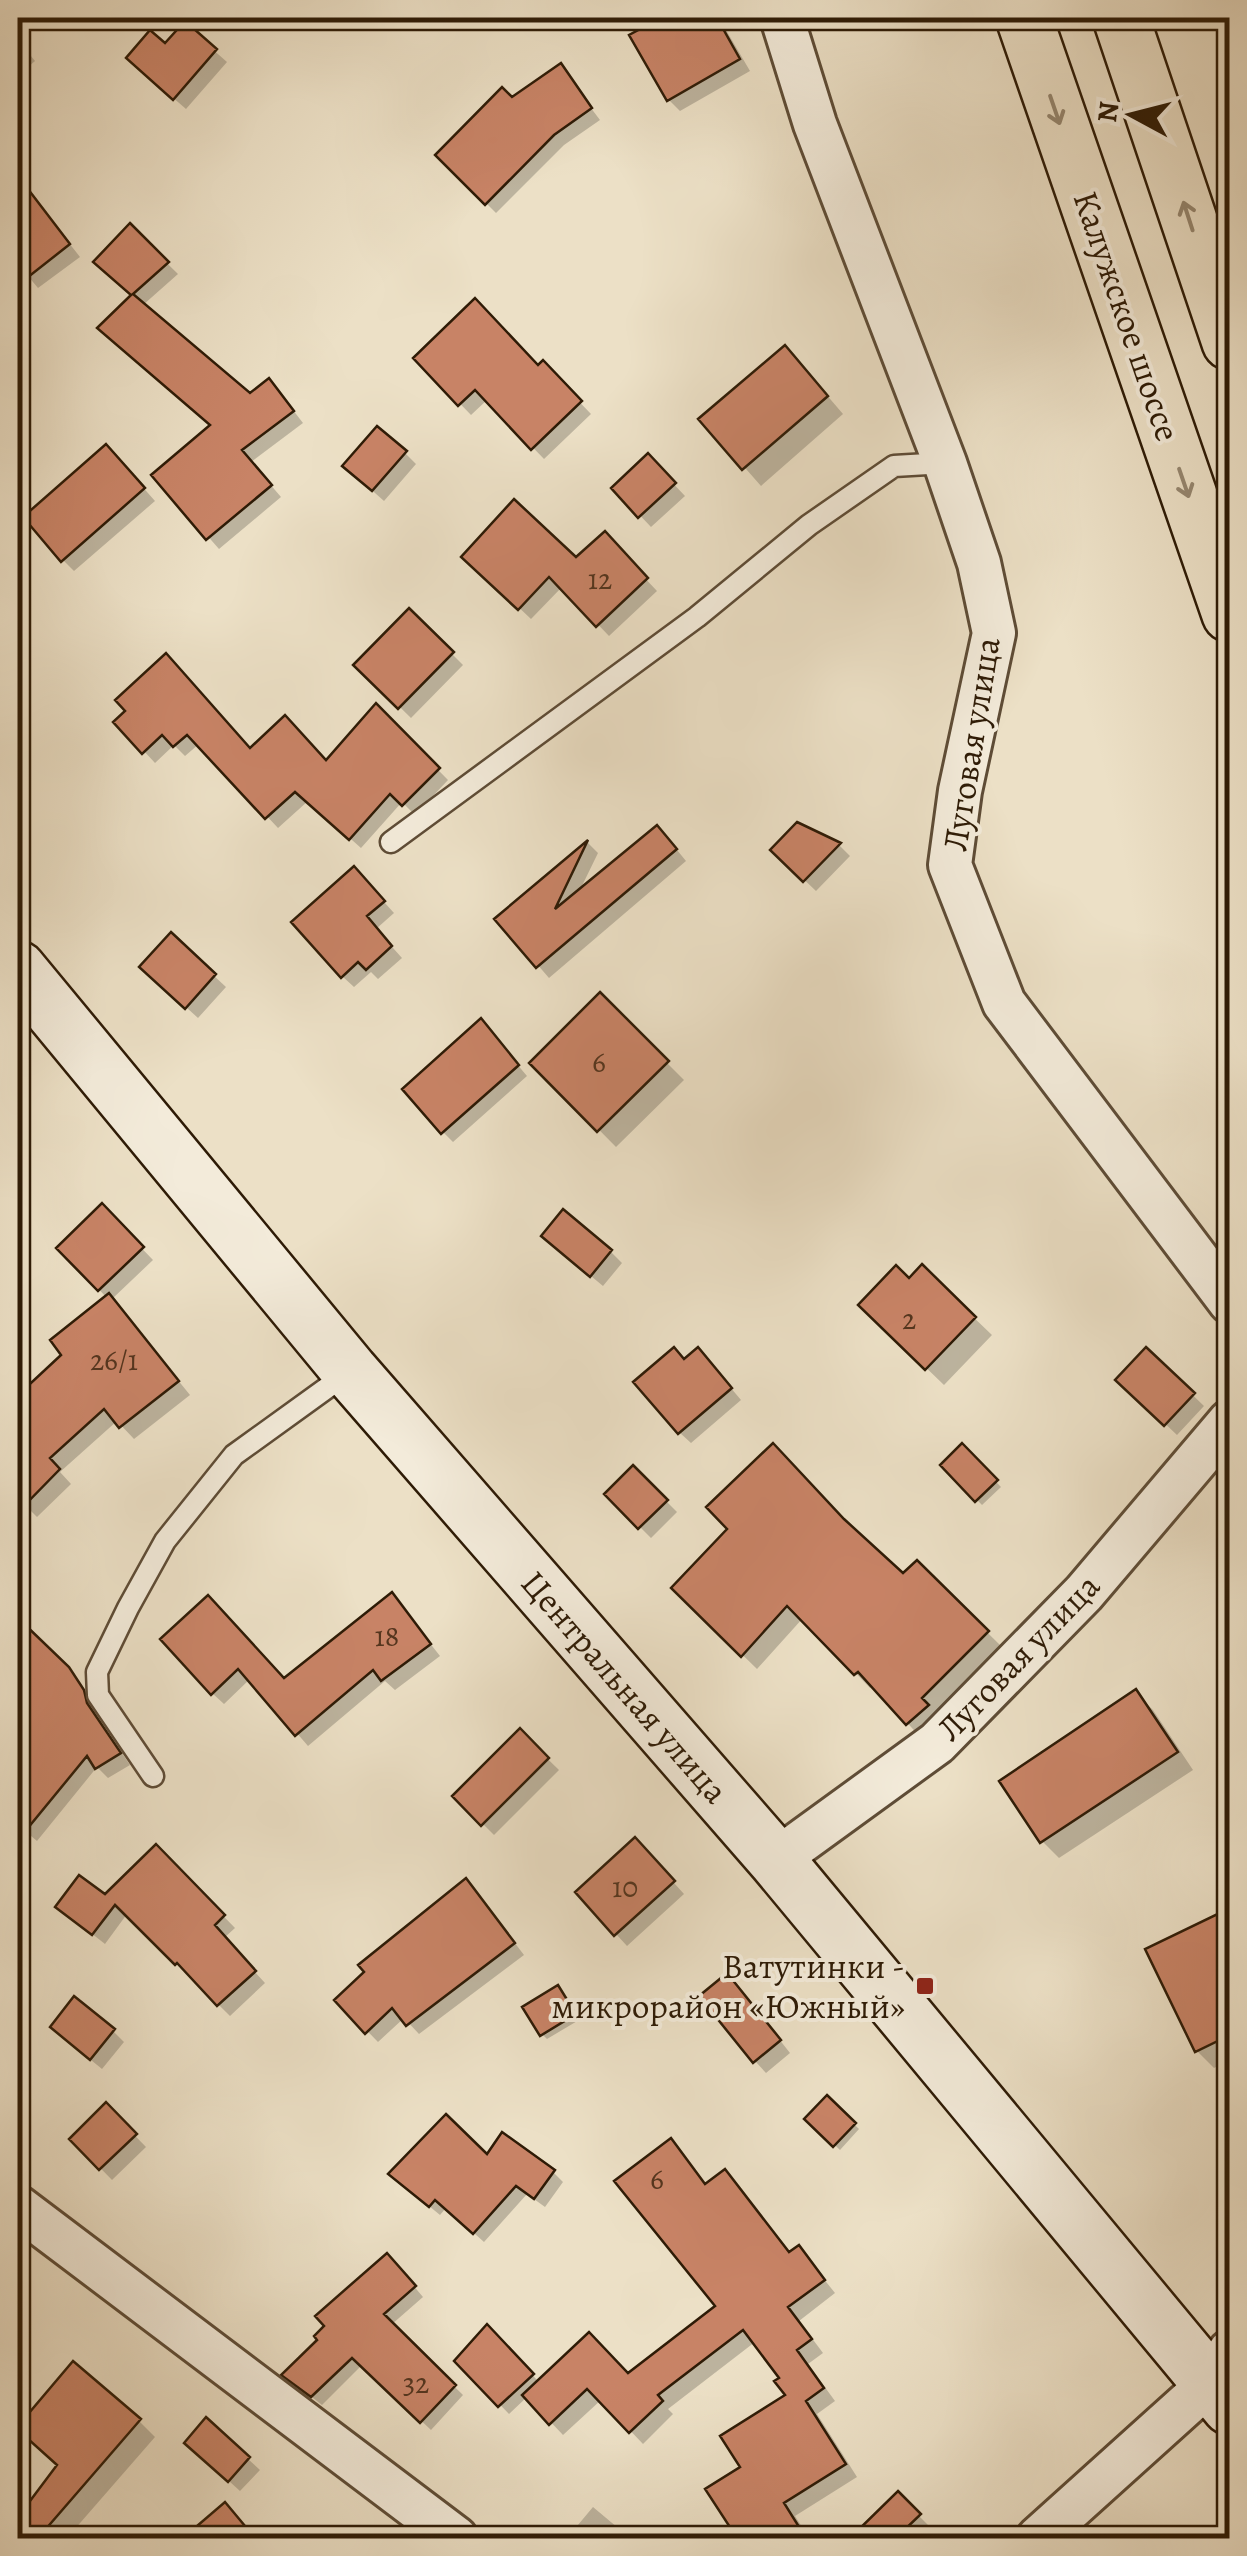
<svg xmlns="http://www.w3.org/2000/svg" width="1247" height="2556" viewBox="0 0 1247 2556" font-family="Alegreya,serif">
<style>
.shadow{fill:#0003}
.building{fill:#c88366;stroke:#2e1b06;stroke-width:2.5}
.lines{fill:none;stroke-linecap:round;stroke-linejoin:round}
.lane-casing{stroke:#5e4c36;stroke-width:25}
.street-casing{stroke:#5e4c36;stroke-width:48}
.secondary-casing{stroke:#2e1b06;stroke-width:60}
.highway-casing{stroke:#2e1b06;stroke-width:60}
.lane{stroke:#f3ebda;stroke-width:20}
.street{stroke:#f3ebda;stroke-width:42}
.secondary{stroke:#f3ebda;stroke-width:55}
.highway{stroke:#ece0c6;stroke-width:55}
.oneway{stroke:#968770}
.poi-dot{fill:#8f2418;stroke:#f3ebda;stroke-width:4}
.labels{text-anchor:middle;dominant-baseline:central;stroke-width:8;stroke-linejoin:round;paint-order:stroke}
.number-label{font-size:30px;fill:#54351e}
.street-label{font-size:35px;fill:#2e1b06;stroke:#f3ebda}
.poi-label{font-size:35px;fill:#2e1b06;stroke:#f3ebda;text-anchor:end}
</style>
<rect width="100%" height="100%" fill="#ece0c6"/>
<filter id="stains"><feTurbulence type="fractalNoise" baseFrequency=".002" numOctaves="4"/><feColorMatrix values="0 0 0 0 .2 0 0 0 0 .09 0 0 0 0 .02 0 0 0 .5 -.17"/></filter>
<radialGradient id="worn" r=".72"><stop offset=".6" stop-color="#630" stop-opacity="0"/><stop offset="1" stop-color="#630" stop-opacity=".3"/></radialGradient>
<path class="shadow" d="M666,18H719L750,71L680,111L669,100L633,36Z
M185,25L227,62L186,109L140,69Z
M18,40L35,61L18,76Z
M560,67L600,120L564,145L496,213L438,155Z
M18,183L33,197L80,257L38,288L18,264Z
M130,227L178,274L143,305L249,396L279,392L303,423L251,462L281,497L219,549L154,475L213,426L134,296L107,272Z
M416,358L538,368L543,364L591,414L544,459L487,400L471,415Z
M801,365L843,414L761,486L702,419Z
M405,453L416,464L384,501L357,477Z
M648,457L685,496L651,527L614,488Z
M117,458L155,501L74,571L63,560Z
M604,535L657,591L609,636L562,587L531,619L464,556L576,561Z
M409,611L463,665L411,718L357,665Z
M376,707L448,780L415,815L402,802L361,848L308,801L278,828L199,744L185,756L174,745L155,763L117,722L129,711L250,750L326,763Z
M797,825L839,845L850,856L816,891L773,850Z
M668,839L686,861L549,978L498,919L588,843L598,853L579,892Z
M365,881L394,913L376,929L402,958L378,979L371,972L354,987L342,976Z
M171,936L226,987L198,1018L154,978Z
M600,996L684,1080L616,1147L533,1063Z
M490,1032L527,1076L453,1142L443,1132Z
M102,1207L153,1260L112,1299L190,1395L134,1439L117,1421L60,1472L71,1484L37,1517L30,1510L22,1522L18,1519V1398L64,1355L107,1298L60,1248Z
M556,1247L611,1252L622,1263L603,1286Z
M922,1268L992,1335L944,1385L861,1305L909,1282Z
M1146,1350L1204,1406L1177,1435L1119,1380Z
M709,1362L741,1400L691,1443L679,1432Z
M962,1447L1001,1487L982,1505L943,1465Z
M633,1468L677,1512L651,1538L607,1494Z
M850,1528L903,1577L917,1563L1001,1646L935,1713L941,1720L921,1738L873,1685L870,1688L803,1618L757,1669L674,1588Z
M392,1595L440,1656L395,1690L385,1681L308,1746L250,1679L224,1704L212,1693L219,1609L285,1681Z
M22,1626L79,1681L94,1704L97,1716L130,1765L108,1778L97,1767L37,1841L18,1825V1631Z
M1136,1693L1153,1710L1193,1770L1059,1858L1042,1841Z
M520,1732L559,1770L494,1835L455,1796Z
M156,1847L235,1928L224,1938L265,1983L230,2016L127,1914L105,1944L58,1907L105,1897Z
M646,1852L684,1894L627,1946L616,1934Z
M476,1892L524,1955L419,2034L404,2018L378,2042L337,2000Z
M1230,1911V2060L1214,2068L1197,2051Z
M738,1987L790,2053L766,2073L755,2061Z
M563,1993L579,2020L547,2039L542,2034Z
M113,2031L124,2042L102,2069L64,2038Z
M827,2098L859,2129L840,2150L808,2119Z
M106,2106L146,2147L112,2180L72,2139Z
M671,2141L707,2186L725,2172L791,2254L799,2248L835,2293L799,2321L823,2353L808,2364L835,2401L817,2414L857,2477L795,2516L809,2538H740L709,2490L743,2468L788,2396L782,2379L755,2342L668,2409L673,2414L643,2444L601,2400L563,2435L527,2397L509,2414L457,2360L487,2328L539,2382L628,2376L719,2307Z
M487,2157L553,2172L563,2182L545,2207L527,2194L484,2242L446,2208L440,2215L401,2183Z
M401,2271L423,2297L391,2325L463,2395L431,2430L362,2365L322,2405L294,2383Z
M139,2421L155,2437L67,2538H18V2521L60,2466Z
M199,2454L248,2459L260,2470L240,2491Z
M898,2495L930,2527L919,2538H854Z
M593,2507L630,2538H567Z"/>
<path class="building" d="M661,18H717L740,59L667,101L629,35Z
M185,21L217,49L173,100L126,58L150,30L165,43Z
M561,63L592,108L554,135L485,205L435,155L502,87L512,97Z
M18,176L70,244L18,285Z
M130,223L169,262L133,294L250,393L269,378L294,411L242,450L272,485L206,540L151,475L210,425L97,328L131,295L93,262Z
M475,298L538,365L543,360L582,401L531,450L475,390L458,406L413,358Z
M785,345L828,396L742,470L698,419Z
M377,426L407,451L372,491L342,466Z
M106,444L145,488L61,562L23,517Z
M648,453L676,483L638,518L611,488Z
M514,499L576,557L605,531L648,578L596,627L549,577L518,610L461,557Z
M409,608L454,652L398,709L353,665Z
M166,653L250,748L285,715L326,760L376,703L440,768L402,806L390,794L349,840L295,792L265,819L187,735L173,747L162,735L142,754L113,722L125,711L115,700Z
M797,822L841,843L803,882L770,850Z
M657,825L677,849L536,968L494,919L588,840L555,909Z
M354,866L385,901L367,916L392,946L366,970L358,962L341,978L291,922Z
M171,932L216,974L185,1009L139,967Z
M600,992L669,1061L597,1132L529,1063Z
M481,1018L519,1065L441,1134L402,1089Z
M102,1203L144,1247L98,1291L56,1248Z
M563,1209L612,1250L590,1277L541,1236Z
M922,1264L976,1317L925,1370L858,1305L896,1265L909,1278Z
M109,1293L179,1381L119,1428L104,1409L50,1458L60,1469L18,1512V1395L61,1355L50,1340Z
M674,1347L684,1359L698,1347L732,1388L678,1434L633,1382Z
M1146,1347L1195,1393L1164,1426L1115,1380Z
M773,1443L844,1519L903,1573L917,1560L989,1631L922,1698L929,1705L906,1725L858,1672L854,1675L787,1606L741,1657L671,1588L727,1529L706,1507Z
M962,1443L998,1480L975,1502L940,1465Z
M633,1465L668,1500L638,1529L604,1494Z
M392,1592L431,1644L381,1681L373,1670L295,1736L238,1669L211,1695L160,1639L208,1595L284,1678Z
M18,1618L69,1667L84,1690L87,1703L121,1753L95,1769L87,1756L18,1840Z
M1136,1689L1178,1752L1040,1843L999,1781Z
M520,1728L549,1758L481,1826L452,1796Z
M635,1837L675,1881L614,1936L575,1892Z
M156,1844L225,1915L215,1925L256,1971L217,2006L177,1963L175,1965L115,1905L92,1935L55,1907L79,1875L105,1894Z
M466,1878L515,1943L406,2026L392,2008L365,2034L334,2000L364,1972L358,1965Z
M1230,1908V2035L1195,2052L1145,1949Z
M727,1973L781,2040L753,2063L699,1996Z
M558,1985L576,2014L540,2036L522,2007Z
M74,1996L115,2029L90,2060L50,2027Z
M827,2095L856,2123L833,2147L804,2119Z
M106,2102L137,2134L99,2170L69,2139Z
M446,2114L487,2154L502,2132L555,2170L534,2199L516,2186L473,2234L435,2200L429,2207L388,2174Z
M671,2138L705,2184L725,2169L789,2252L799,2245L825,2280L788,2307L812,2339L797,2350L824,2388L806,2401L846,2464L784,2503L806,2538H737L705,2489L740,2467L720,2436L785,2395L774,2381L779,2378L743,2330L658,2395L663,2401L629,2433L587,2389L549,2425L522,2395L589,2332L628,2373L715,2306L614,2181Z
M387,2253L416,2286L384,2314L456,2385L420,2423L352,2358L311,2397L281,2375L317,2340L314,2336L324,2326L315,2316Z
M487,2324L534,2374L498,2407L454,2361Z
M73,2361L141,2419L38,2538H18V2517L57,2465L18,2430V2426Z
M206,2417L250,2457L228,2482L184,2443Z
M898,2491L921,2514L896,2538H850Z
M225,2502L255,2538H183Z"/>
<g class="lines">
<defs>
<path id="lane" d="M391,842L697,617L809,525L894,466L945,463
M153,1776L98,1695L97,1672L128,1608L165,1541L234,1455L349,1372"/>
<path id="street" d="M782,18L815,124L945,463L979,563L994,633L960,791L950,865L1004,1003L1230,1302
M776,1860L937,1743L1084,1593L1230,1421
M18,2207L456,2538
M1038,2538L1210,2383L1230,2351"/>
<path id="secondary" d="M18,969L350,1371L776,1860L1230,2407"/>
<path id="highway" d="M1024,18L1230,614
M1121,18L1230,342"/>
</defs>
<use href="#lane" class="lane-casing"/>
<use href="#street" class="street-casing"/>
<use href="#secondary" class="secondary-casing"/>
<use href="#highway" class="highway-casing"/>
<use href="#lane" class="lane"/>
<use href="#street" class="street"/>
<use href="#secondary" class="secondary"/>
<use href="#highway" class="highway"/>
</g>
<defs><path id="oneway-shaft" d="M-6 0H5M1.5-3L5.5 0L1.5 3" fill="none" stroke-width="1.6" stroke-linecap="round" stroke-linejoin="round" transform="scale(2.5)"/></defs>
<g class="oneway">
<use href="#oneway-shaft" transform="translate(1055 110) rotate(71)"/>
<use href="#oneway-shaft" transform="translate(1188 216) rotate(-108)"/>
<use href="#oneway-shaft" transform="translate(1184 483) rotate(71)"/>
</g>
<rect class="poi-dot" x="915" y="1976" width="20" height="20" rx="5"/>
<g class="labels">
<g class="number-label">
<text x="600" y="579">12</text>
<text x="599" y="1062">6</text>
<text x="909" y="1319">2</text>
<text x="114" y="1360">26/1</text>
<text x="387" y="1636">18</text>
<text x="625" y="1887">10</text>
<text x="657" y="2179">6</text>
<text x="416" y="2383">32</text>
</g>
<g class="street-label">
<text transform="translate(1127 316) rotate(71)">Калужское шоссе</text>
<text transform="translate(971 744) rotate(-81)">Луговая улица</text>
<text transform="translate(1018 1657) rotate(-46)">Луговая улица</text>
<text transform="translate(625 1687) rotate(49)">Центральная улица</text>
</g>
<g class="poi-label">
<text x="905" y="1966">Ватутинки -<tspan x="905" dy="40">микрорайон «Южный»</tspan></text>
</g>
</g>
<rect width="1247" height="2556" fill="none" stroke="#ece0c6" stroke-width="60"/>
<rect x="20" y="20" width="1207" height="2516" fill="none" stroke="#2e1b06" stroke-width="5"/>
<rect x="30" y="30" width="1187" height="2496" fill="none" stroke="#2e1b06" stroke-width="2.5"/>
<g transform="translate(1132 115) rotate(277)" stroke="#f3ebda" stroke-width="8" paint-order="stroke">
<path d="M0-8L18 38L0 25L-18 38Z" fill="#2e1b06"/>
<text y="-15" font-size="28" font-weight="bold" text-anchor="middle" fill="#2e1b06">N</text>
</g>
<rect width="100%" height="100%" filter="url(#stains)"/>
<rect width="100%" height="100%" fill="url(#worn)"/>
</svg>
